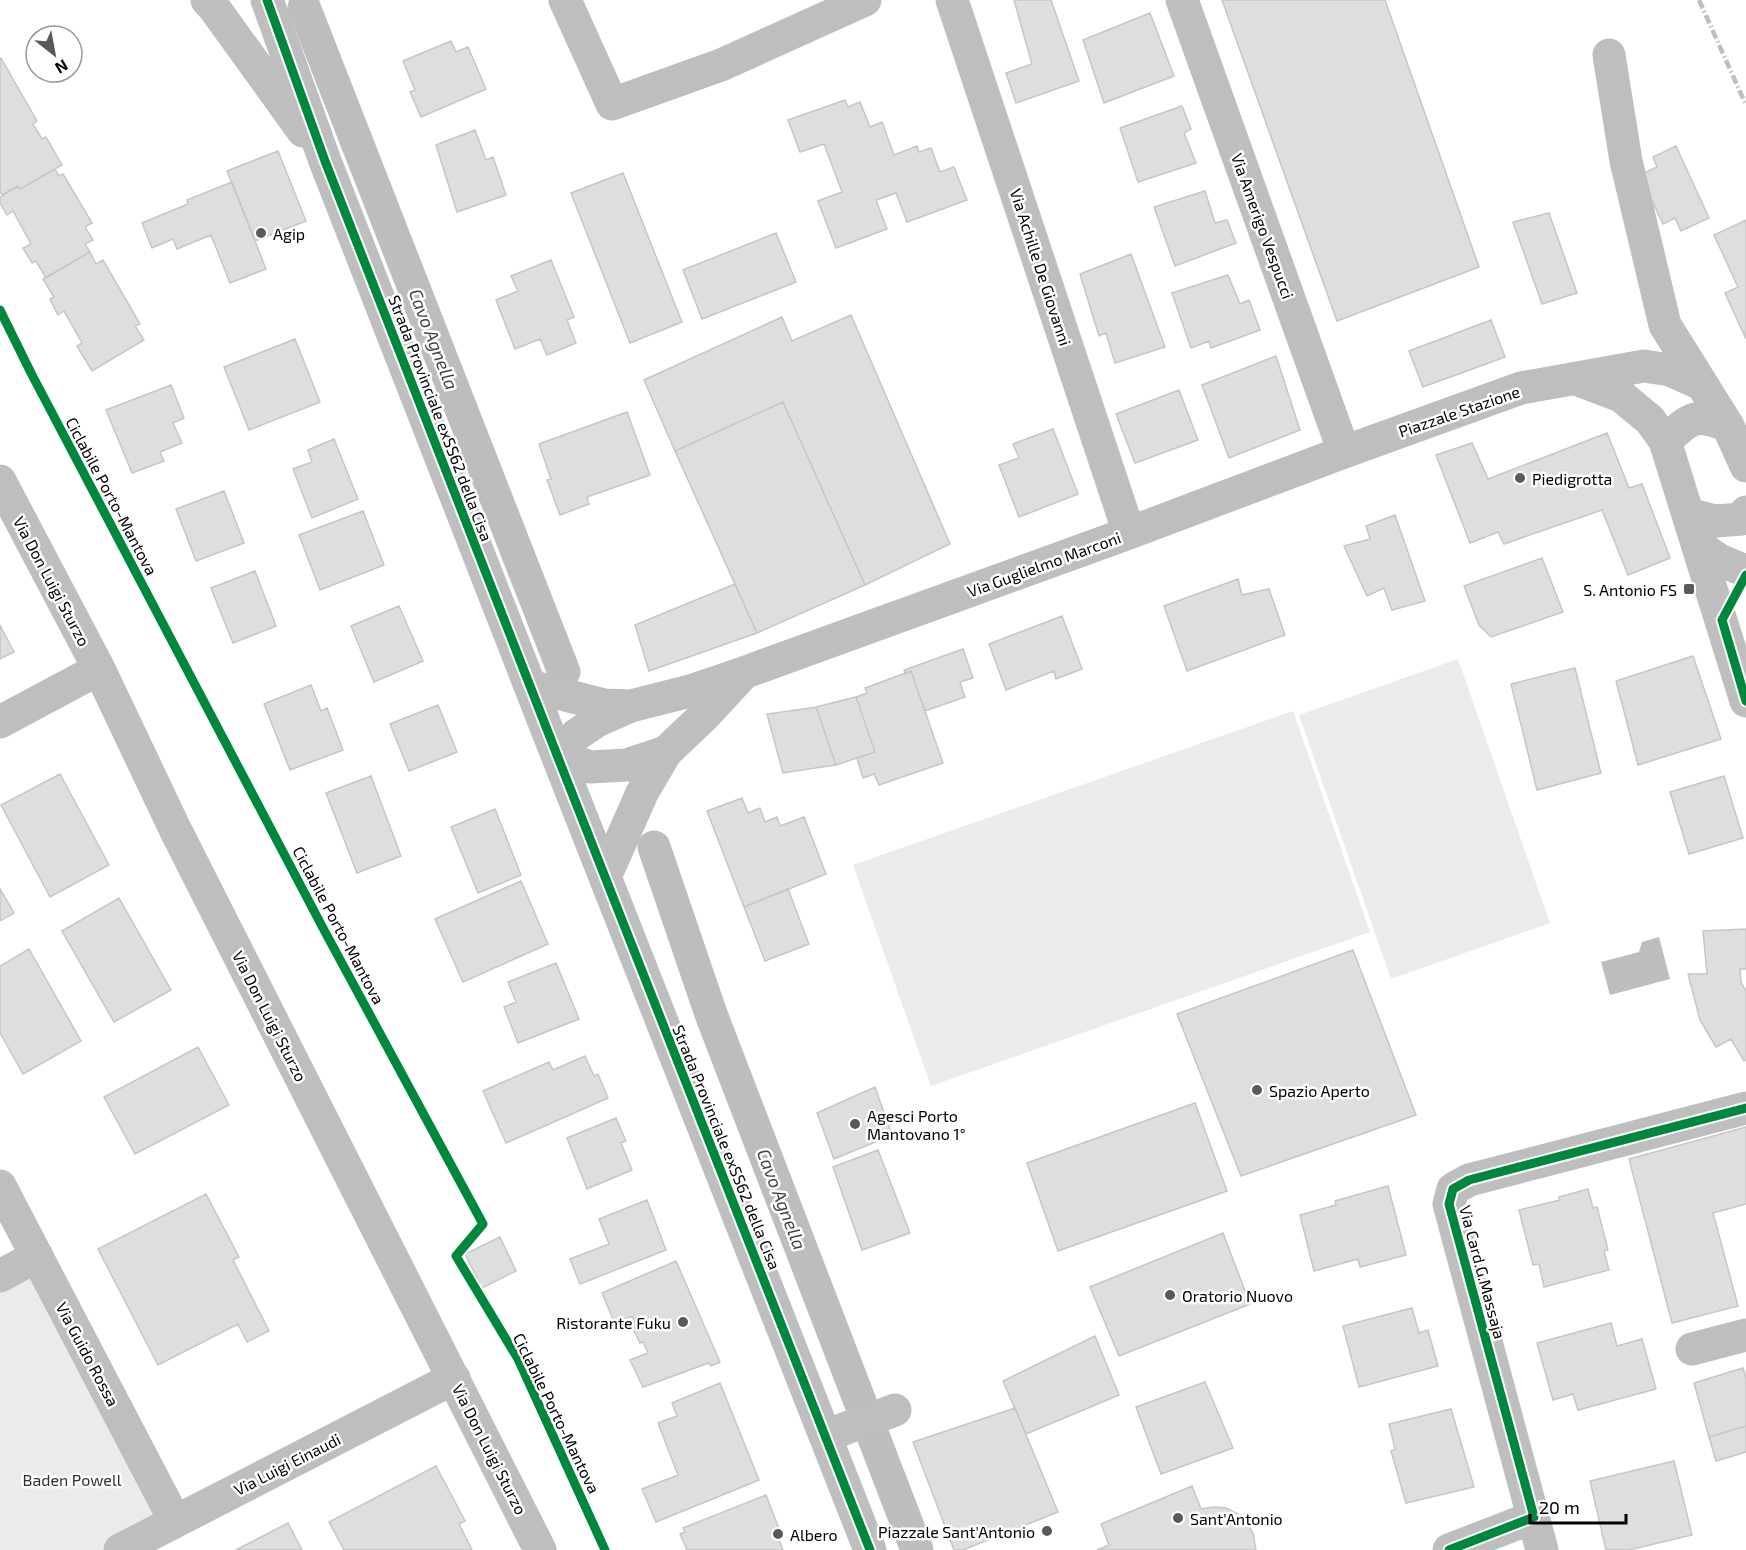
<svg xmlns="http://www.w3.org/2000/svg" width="1746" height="1550" viewBox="0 0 1746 1550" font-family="'Exo 2',sans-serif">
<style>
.green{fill:#ebebeb}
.water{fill:#bdbdbd}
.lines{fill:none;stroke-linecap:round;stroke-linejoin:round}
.canal{stroke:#bdbdbd;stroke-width:33}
.building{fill:#dedede;stroke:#c6c6c6;stroke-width:1.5}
.minor{stroke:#bebebe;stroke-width:33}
.rail{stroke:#bebebe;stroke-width:4.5;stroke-dasharray:9 3 1.5 3;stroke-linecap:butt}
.cycleway-casing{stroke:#fff;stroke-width:13}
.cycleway{stroke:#00873e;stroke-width:9}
.poi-dot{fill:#595959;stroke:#fff;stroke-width:2}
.labels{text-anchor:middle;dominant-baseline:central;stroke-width:5;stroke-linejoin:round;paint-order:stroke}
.street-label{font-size:16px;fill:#000;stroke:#fff}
.poi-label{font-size:16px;fill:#000;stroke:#fff;text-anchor:start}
.park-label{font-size:16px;fill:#313131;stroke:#fff}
.water-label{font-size:18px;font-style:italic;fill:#424242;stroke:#fff}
</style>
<rect width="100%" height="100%" fill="#fff"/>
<path class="green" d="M1458,659L1550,923L1391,979L1299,715Z
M1293,711L1370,932L931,1086L853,865Z
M37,1256L175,1521L120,1550H0V1276Z"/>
<path class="water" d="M1659,937L1670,979L1610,995L1601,962L1639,952L1642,942Z"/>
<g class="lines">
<path class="canal" d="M304,7L564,672
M654,847L711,1014L917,1550"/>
</g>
<path class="building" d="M1014,0H1051L1079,81L1016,103L1006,73L1032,64Z
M1222,0H1385L1479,267L1337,321Z
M1150,13L1174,76L1104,103L1083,40Z
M451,41L456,52L468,47L486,89L421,117L410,92L415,90L403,61Z
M1,58L37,121L33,124L42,139L46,137L62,165L20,189L18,186L2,195L0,191V59Z
M845,100L848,107L860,102L870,127L882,122L894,155L917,146L919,152L931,148L940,172L954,167L967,200L907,222L896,193L876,200L887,229L836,248L818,201L842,192L824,144L800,152L788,120Z
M1182,106L1191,129L1184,133L1196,163L1138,182L1120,128Z
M475,130L486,160L493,157L506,195L457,212L436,145Z
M1676,146L1709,218L1681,231L1675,218L1663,224L1640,175L1657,167L1653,157Z
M278,151L306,221L255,241L227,171Z
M55,169L59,176L63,174L92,223L85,227L93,240L85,244L90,252L46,278L36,261L32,263L23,248L31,244L13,211L7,215L0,203V197L18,186L20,189Z
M623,173L682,322L630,343L571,193Z
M232,182L266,269L230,283L211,235L177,249L173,239L152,248L142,223L188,204L187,200Z
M1205,191L1215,223L1227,220L1236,243L1175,266L1154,207Z
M1549,213L1577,293L1542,304L1513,222Z
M1746,220V339L1725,293L1738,287L1714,235Z
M776,233L796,282L702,319L683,270Z
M90,252L96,264L103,260L140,324L135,326L144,340L92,371L77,346L82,343L64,311L58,315L50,299L54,297L43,279Z
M1131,254L1165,347L1115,363L1106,333L1099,336L1080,274Z
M551,260L574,317L567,320L576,343L547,355L540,339L515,349L496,300L518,291L511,276Z
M1228,275L1240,304L1249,300L1260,330L1211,348L1209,341L1191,348L1172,293Z
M851,315L950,544L865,585L783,402L675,451L644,380L782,317L792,341Z
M1491,320L1505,357L1423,387L1409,351Z
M295,339L320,402L249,430L224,367Z
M1276,356L1300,430L1229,458L1202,385Z
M171,385L184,418L173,423L182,443L160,452L164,461L132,473L106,410Z
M1179,390L1198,440L1135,463L1116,414Z
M783,402L865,585L757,633L675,451Z
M627,412L650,475L587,497L589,504L560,515L547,480L551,479L539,444Z
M1053,429L1078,494L1019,517L999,465L1019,458L1013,444Z
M1607,433L1629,488L1642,484L1670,558L1628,575L1602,510L1504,544L1498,532L1470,543L1436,455L1472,443L1488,479Z
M334,439L358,499L312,518L293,469L312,462L308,450Z
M224,491L244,543L196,561L176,509Z
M363,511L384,565L320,590L299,535Z
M1395,515L1425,601L1392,610L1384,588L1367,596L1344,546L1370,539L1366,526Z
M1542,558L1563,612L1491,637L1479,625L1464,586Z
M255,571L276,626L233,643L211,588Z
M1238,579L1242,595L1269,589L1285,635L1187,671L1164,606Z
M735,584L757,633L649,671L635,625Z
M399,606L423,661L374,682L351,626Z
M1062,616L1082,669L1056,679L1054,671L1006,690L989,644Z
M0,625L14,652L0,659Z
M963,649L973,678L960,682L965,697L925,711L911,671L905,674L904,670Z
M1693,656L1721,739L1638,765L1616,681Z
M1575,668L1601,773L1537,790L1511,684Z
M911,671L943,763L879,785L874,774L863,778L857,758L875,752L856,697L867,693L865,688Z
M311,685L321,711L327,708L343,750L290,770L264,704Z
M856,697L875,752L836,765L816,707Z
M438,705L457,752L409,771L390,724Z
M816,707L836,765L783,773L767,714Z
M60,774L109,865L50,897L1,805Z
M371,776L401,856L357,873L326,793Z
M1724,776L1743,838L1689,854L1670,792Z
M742,798L748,813L760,808L765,822L777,817L780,826L804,817L826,874L744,907L707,811Z
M495,809L521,875L478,893L451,827Z
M521,881L548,944L463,982L435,919Z
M0,889L14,913L0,921Z
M788,889L809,944L765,961L744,907Z
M119,898L171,990L114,1022L62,931Z
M1746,929V969H1740L1741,982L1746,991V1060L1744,1061L1731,1039L1716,1047L1700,1020L1688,974H1707L1703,931Z
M29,949L81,1041L23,1074L0,1033V966Z
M1353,950L1416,1115L1241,1176L1177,1014Z
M556,963L579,1019L518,1043L504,1007L516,1002L508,982Z
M198,1047L229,1105L135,1154L104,1097Z
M585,1056L594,1076L598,1074L608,1098L506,1143L483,1091L549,1062L553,1070Z
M875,1087L892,1135L834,1159L817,1113Z
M1195,1103L1227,1191L1058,1251L1027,1163Z
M616,1118L626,1141L621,1143L632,1170L587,1189L567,1138Z
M1746,1127V1204L1713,1213L1738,1306L1672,1323L1629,1159Z
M878,1150L910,1233L862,1250L833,1167Z
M1388,1186L1406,1255L1360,1267L1358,1259L1314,1271L1300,1215L1336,1205L1335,1201Z
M1588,1189L1593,1208L1597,1207L1608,1250L1604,1251L1609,1270L1544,1287L1539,1264L1533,1265L1519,1210L1560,1200L1559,1197Z
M206,1194L239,1257L233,1260L269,1331L247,1342L238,1324L158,1365L98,1249Z
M647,1200L666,1250L580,1284L570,1259L609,1244L599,1219Z
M1223,1233L1250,1304L1119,1356L1090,1287Z
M500,1237L516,1271L482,1288L465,1254Z
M676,1261L720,1362L711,1366L709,1363L643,1387L630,1360L648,1353L643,1342L640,1343L631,1324L635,1323L632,1316L615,1324L602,1293Z
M1412,1308L1419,1333L1428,1330L1438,1366L1359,1387L1343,1326Z
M1611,1323L1617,1346L1642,1339L1656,1389L1578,1410L1573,1394L1553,1400L1537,1343Z
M1095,1336L1119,1395L1026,1434L1003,1381Z
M1743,1368L1746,1378V1426L1709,1437L1694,1383Z
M1205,1382L1233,1448L1161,1474L1136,1407Z
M720,1383L759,1480L656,1522L642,1489L678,1475L658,1423L677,1416L672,1403Z
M1015,1408L1058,1512L963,1550H954L913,1442Z
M1451,1409L1474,1487L1406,1503L1391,1451L1395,1449L1389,1424Z
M1746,1426V1452L1716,1461L1709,1437Z
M1674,1461L1692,1535L1629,1550H1606L1590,1481Z
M436,1466L465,1521L459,1524L472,1550H344L329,1522Z
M1192,1486L1201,1509L1214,1507L1226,1508L1238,1514L1247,1523L1253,1533L1256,1550H1097L1109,1545L1101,1524Z
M766,1495L779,1529L775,1530L783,1550H687L680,1534L685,1532L683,1528Z
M288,1523L302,1550H236Z"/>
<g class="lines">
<path class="minor" d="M207,0L215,9L303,131
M267,0L325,161L557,755L870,1550
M565,0L612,104L721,65L865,0
M952,0L1129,533
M1182,0L1344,452
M1609,55L1626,161L1665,325L1728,426L1746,466
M1576,379L1621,396L1650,420L1665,441L1746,701
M1665,441C1691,418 1694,412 1728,426
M0,481L99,669L175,829L540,1550
M1688,514L1715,521L1742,519L1746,512
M1698,545L1719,560L1746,571
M530,686L604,705L631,706
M0,722L99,669
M557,755L576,735L597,721L631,706L690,691L743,673L1129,533L1344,452L1521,388L1644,366L1670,370L1701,384
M557,755L590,767L627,765L666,752
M605,877L642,793L666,752L704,716L742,675
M0,1186L175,1521
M0,1276L37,1256
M1692,1349L1746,1335
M825,1436L895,1410
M120,1550L454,1378
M1449,1550L1534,1517
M1542,1550L1449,1204L1453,1189L1469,1180L1746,1108"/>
<path class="rail" d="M1699,0L1746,105"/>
<defs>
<path id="cycleway" d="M267,0L325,161L557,755L870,1550
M0,310L31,373L324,930L483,1224L456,1256L518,1359L605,1550
M1746,575L1722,620L1746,701
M1449,1550L1534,1517L1449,1204L1453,1189L1469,1180L1746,1108"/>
</defs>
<use href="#cycleway" class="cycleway-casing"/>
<use href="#cycleway" class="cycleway"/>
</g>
<g class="poi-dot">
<circle cx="261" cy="233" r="6"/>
<circle cx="1520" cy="478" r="6"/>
<rect x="1683" y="583" width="12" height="12" rx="3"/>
<circle cx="1257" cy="1090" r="6"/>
<circle cx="855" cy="1124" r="6"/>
<circle cx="1170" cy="1295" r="6"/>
<circle cx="683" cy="1322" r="6"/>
<circle cx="1178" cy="1518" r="6"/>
<circle cx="1047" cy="1531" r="6"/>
<circle cx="778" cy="1534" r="6"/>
</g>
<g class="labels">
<g class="street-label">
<text transform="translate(1263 226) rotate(70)">Via Amerigo Vespucci</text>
<text transform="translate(1041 267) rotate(72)">Via Achille De Giovanni</text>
<text transform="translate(1459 411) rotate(-19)">Piazzale Stazione</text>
<text transform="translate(441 418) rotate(69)">Strada Provinciale exSS62 della Cisa</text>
<text transform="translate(112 496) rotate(62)">Ciclabile Porto-Mantova</text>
<text transform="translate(1044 564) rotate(-20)">Via Guglielmo Marconi</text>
<text transform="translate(52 581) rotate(62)">Via Don Luigi Sturzo</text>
<text transform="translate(339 925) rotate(62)">Ciclabile Porto-Mantova</text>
<text transform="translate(270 1016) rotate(63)">Via Don Luigi Sturzo</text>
<text transform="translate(727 1147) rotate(68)">Strada Provinciale exSS62 della Cisa</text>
<text transform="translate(1483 1272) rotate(75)">Via Card.G.Massaja</text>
<text transform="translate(88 1354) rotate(62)">Via Guido Rossa</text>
<text transform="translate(557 1413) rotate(64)">Ciclabile Porto-Mantova</text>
<text transform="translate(490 1449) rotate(63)">Via Don Luigi Sturzo</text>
<text transform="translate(287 1464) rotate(-27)">Via Luigi Einaudi</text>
</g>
<g class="poi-label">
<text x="273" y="233">Agip</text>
<text x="1532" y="478">Piedigrotta</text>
<text x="1677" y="589" text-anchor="end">S. Antonio FS</text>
<text x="1269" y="1090">Spazio Aperto</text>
<text x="867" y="1115">Agesci Porto<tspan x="867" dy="18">Mantovano 1°</tspan></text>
<text x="1182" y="1295">Oratorio Nuovo</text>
<text x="671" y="1322" text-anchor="end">Ristorante Fuku</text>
<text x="1190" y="1518">Sant'Antonio</text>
<text x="1035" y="1531" text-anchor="end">Piazzale Sant'Antonio</text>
<text x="790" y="1534">Albero</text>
</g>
<g class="park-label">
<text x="72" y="1479">Baden Powell</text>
</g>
<g class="water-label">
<text transform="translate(434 339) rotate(69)">Cavo Agnella</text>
<text transform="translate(782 1199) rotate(69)">Cavo Agnella</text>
</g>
</g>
<g transform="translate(54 54) rotate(149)"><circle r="28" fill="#ffffff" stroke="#999999" stroke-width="1.5"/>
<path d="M0-4.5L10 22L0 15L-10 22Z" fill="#595959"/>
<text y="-9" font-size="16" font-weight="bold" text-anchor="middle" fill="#000000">N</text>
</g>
<path d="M1530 1514v9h96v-9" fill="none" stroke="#000000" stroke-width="3"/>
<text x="1539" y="1514" font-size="18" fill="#000000" stroke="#ffffff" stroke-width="4.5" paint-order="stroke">20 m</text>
</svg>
